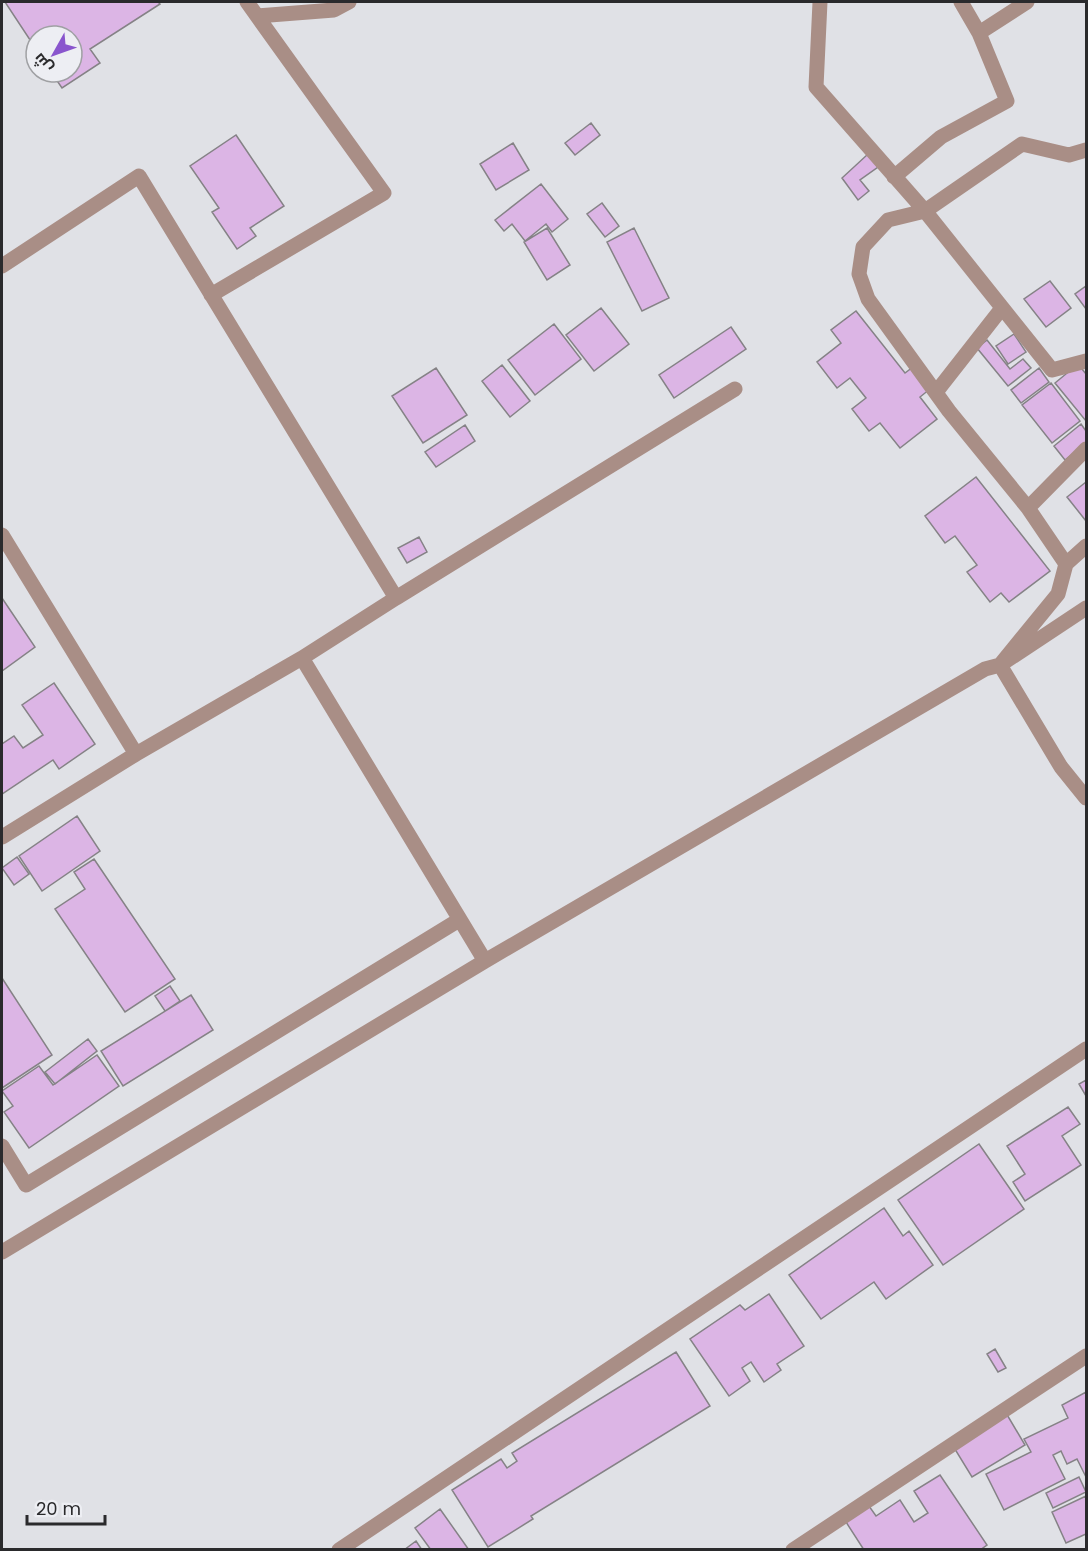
<svg xmlns="http://www.w3.org/2000/svg" width="1088" height="1551" viewBox="0 0 1088 1551" font-family="Poppins,Cairo,sans-serif">
<style>
.building{fill:#dcb5e5;stroke:#858286;stroke-width:1.5}
.lines{fill:none;stroke-linecap:round;stroke-linejoin:round}
.minor{stroke:#a98e86;stroke-width:15}
</style>
<rect width="100%" height="100%" fill="#e0e1e6"/>
<path class="building" d="M5,2H158L160,4L90,49L100,63L62,88L51,72H72V36H36V49Z
M591,123L600,135L575,155L565,143Z
M236,135L284,206L250,228L256,236L237,249L212,212L219,208L190,166Z
M513,143L529,170L496,190L480,164Z
M868,154L878,167L860,180L869,191L858,200L842,178Z
M541,184L568,219L552,232L546,224L525,241L512,224L504,231L495,220Z
M602,203L619,226L605,237L587,214Z
M547,228L570,265L547,280L524,242Z
M634,228L669,298L642,311L607,242Z
M1050,281L1071,308L1046,327L1024,299Z
M1086,286V309L1075,294Z
M601,308L629,344L594,371L566,335Z
M856,311L905,373L913,367L930,389L920,397L937,419L900,448L880,423L869,431L852,409L866,398L850,378L837,388L817,362L841,343L831,330Z
M554,324L581,359L535,395L508,360Z
M731,327L746,349L674,398L659,375Z
M1014,334L1026,352L1008,364L996,346Z
M987,340L1010,369L1023,359L1031,368L1008,386L977,348Z
M1078,364L1086,374V421L1055,383Z
M502,365L530,401L510,417L482,381Z
M436,368L467,415L423,443L392,396Z
M1039,368L1049,382L1021,403L1011,390Z
M1051,383L1080,421L1052,443L1022,405Z
M1081,424L1086,431V443L1065,460L1054,446Z
M465,425L475,441L436,467L425,452Z
M976,477L1050,571L1009,602L1001,593L990,602L967,572L977,565L955,536L945,543L925,516Z
M1086,482V521L1067,497Z
M419,537L427,552L407,563L398,548Z
M2,598L35,647L2,671Z
M54,683L95,744L59,769L53,760L2,794V744L14,736L23,748L43,735L22,705Z
M77,816L100,851L42,891L19,856Z
M17,857L29,874L14,885L2,868Z
M94,859L175,979L125,1012L55,909L85,889L74,872Z
M2,978L52,1055L2,1088Z
M170,986L180,1001L165,1011L155,996Z
M191,995L213,1030L123,1086L101,1051Z
M88,1039L97,1051L55,1084L45,1072Z
M97,1055L119,1086L29,1148L4,1112L13,1106L2,1091L39,1066L53,1085Z
M1086,1080V1096L1079,1084Z
M1068,1107L1080,1124L1062,1136L1081,1165L1025,1201L1013,1182L1025,1174L1007,1146Z
M979,1144L1024,1209L943,1265L898,1200Z
M884,1208L903,1236L909,1231L933,1265L886,1299L874,1282L821,1319L789,1275Z
M769,1294L804,1346L777,1364L781,1370L764,1382L751,1362L742,1368L750,1381L729,1396L690,1339L740,1305L745,1310Z
M995,1349L1006,1368L998,1372L987,1354Z
M676,1352L710,1406L531,1516L533,1519L488,1547L452,1490L501,1459L507,1468L517,1461L512,1453Z
M1086,1392V1477L1077,1459L1067,1464L1061,1451L1053,1455L1065,1479L1004,1510L986,1474L1031,1452L1024,1439L1068,1418L1062,1405Z
M1006,1413L1025,1445L972,1477L953,1446Z
M940,1475L987,1545L980,1550H864L846,1522L869,1506L876,1516L900,1500L914,1522L928,1513L914,1491Z
M1079,1477L1086,1492L1053,1508L1046,1493Z
M1086,1496V1534L1066,1543L1052,1512Z
M440,1509L469,1550H431L415,1528Z
M416,1541L422,1550H404Z"/>
<g class="lines">
<path class="minor" d="M820,2L816,87L925,211L1052,370L1086,361
M257,16L334,10L349,2
M979,33L1027,2
M1086,150L1069,155L1022,144L925,211L888,220L863,247L859,274L868,299L949,411L1028,508L1066,564L1058,594L1000,665L1061,767L1086,798
M894,177L941,137L1007,101L979,33L961,2
M2,266L139,176L396,598L302,658
M211,295L384,193L247,2
M937,391L1002,308
M1028,508L1086,449
M2,535L136,754L302,658L485,961
M1066,564L1086,546
M396,598L735,389
M2,837L136,754
M2,1146L26,1185L459,920
M2,1252L485,961L985,669L1000,665L1086,608
M339,1550L1086,1049
M793,1550L1086,1356"/>
</g>
<rect width="1088" height="1551" fill="none" stroke="#2a2a2c" stroke-width="6"/>
<g transform="translate(54 54) rotate(230)"><circle r="28" fill="#edeef3" stroke="#9fa0a3" stroke-width="1.5"/>
<path d="M0-4.5L10 22L0 15L-10 22Z" fill="#8955cd"/>
<text y="-9" font-size="16" font-weight="bold" text-anchor="middle" fill="#2a2a2c">ش</text>
</g>
<path d="M27 1515v9h78v-9" fill="none" stroke="#2a2a2c" stroke-width="3"/>
<text x="36" y="1515" font-size="18" fill="#2a2a2c" stroke="#edeef3" stroke-width="4.5" paint-order="stroke">20 m</text>
</svg>
